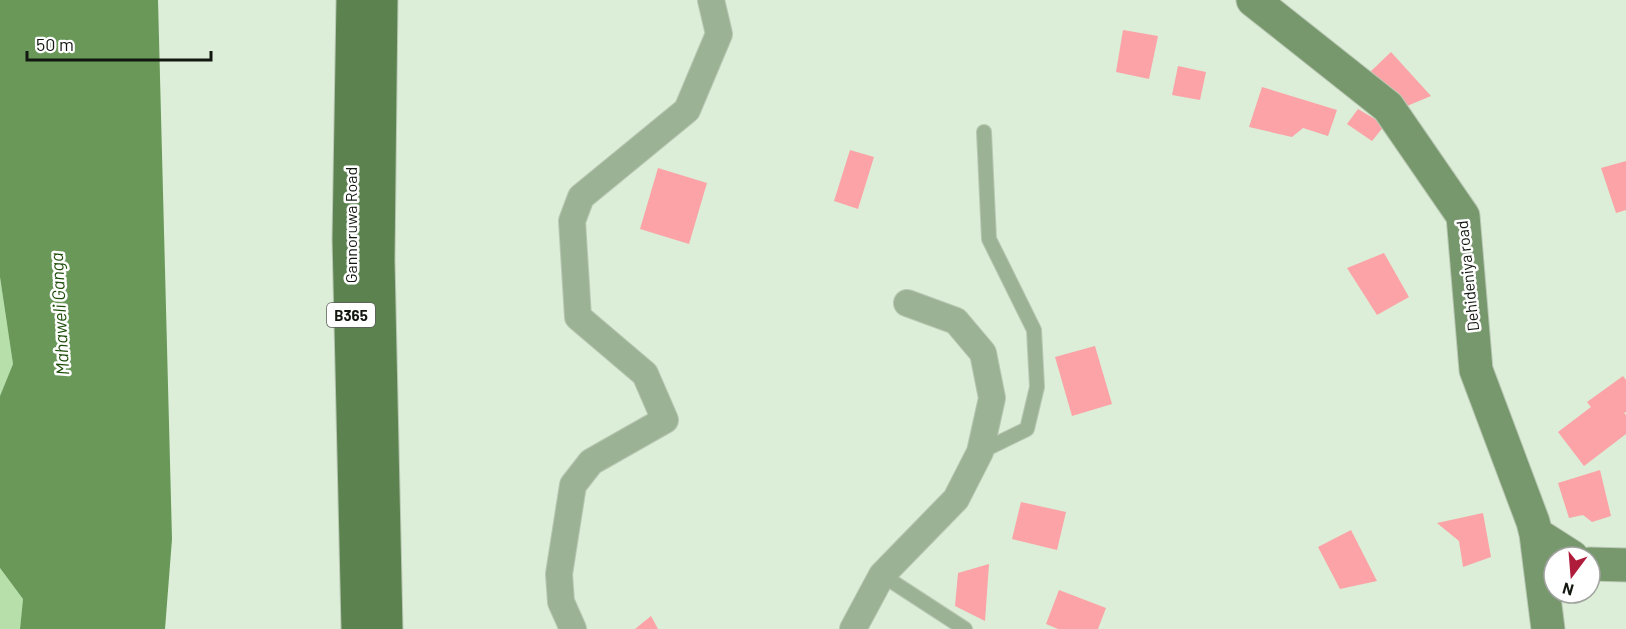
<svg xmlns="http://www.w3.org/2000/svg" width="1626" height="629" viewBox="0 0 1626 629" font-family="Barlow,sans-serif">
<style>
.green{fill:#b6dfa9}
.water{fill:#699859}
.building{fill:#fba3a7}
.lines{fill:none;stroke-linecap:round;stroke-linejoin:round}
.lane-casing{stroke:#b8c7b3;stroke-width:16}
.street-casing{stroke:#b8c7b3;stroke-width:28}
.secondary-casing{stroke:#b8c7b3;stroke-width:35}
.primary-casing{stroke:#b8c7b3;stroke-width:35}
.lane{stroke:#9cb295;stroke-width:14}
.street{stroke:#9cb295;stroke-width:26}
.secondary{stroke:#77976c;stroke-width:33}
.primary{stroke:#5c834f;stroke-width:33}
.labels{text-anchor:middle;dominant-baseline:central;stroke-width:5;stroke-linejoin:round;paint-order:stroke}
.shield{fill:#fff;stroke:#595d58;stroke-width:1.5}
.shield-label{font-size:15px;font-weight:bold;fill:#121810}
.street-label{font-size:16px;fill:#121810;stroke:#fff}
.water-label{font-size:18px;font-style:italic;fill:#1f4e0a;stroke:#fff}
</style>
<rect width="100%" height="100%" fill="#dceed7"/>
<path class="green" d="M0,277L13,364L0,396Z
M0,568L23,599L20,629H0Z"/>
<path class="water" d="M0,0H158L172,539L165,629H20L23,599L0,568V396L13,364L0,277Z"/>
<path class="building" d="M1123,30L1158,36L1149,79L1116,72Z
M1391,52L1431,96L1407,106L1370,72Z
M1178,66L1206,72L1200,100L1172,95Z
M1262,87L1337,110L1328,136L1303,128L1292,137L1249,127Z
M1358,109L1385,125L1372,141L1347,124Z
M850,150L874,157L858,209L834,201Z
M1626,161V210L1616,213L1601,168Z
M658,168L707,183L689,244L640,229Z
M1384,253L1409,297L1377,315L1347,268Z
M1095,346L1112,404L1072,416L1055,357Z
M1623,376L1626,380V412L1624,413L1626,415V434L1584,466L1558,432L1591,407L1587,402Z
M1600,470L1611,516L1592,522L1583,515L1569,518L1558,483Z
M1021,502L1066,512L1057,550L1012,539Z
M1483,513L1491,557L1463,567L1459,541L1437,523Z
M1351,530L1377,581L1340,589L1318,547Z
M989,564L985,621L955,606L958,573Z
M1059,590L1106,608L1098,629H1058L1046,624Z
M651,616L658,629H635Z"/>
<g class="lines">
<defs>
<path id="lane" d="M980,452L1027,429L1037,387L1034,330L989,239L984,132
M882,575L965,629"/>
<path id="street" d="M573,629L561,602L559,574L573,485L591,462L665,420L645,374L578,317L572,221L581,197L687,110L719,34L711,0
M853,629L882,575L956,499L980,452L992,398L983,353L956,321L907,303"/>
<path id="secondary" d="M1253,0L1388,107L1463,216L1476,370L1533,522L1536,534L1548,629
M1536,534L1572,557
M1590,564L1626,565"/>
<path id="primary" d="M353,0L349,239L358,629
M381,0L378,260L386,629"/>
</defs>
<use href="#lane" class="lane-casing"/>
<use href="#street" class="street-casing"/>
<use href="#secondary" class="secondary-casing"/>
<use href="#primary" class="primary-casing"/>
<use href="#lane" class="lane"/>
<use href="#street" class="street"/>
<use href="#secondary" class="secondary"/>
<use href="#primary" class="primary"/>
</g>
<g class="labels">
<rect class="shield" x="327" y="303" width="48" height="24" rx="4.5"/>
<g class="shield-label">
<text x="351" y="315">B365</text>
</g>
<g class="street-label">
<text transform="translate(350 225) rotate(-90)">Gannoruwa Road</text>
<text transform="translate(1467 276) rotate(-96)">Dehideniya road</text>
</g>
<g class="water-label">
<text transform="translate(59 314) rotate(-93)">Mahaweli Ganga</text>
</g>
</g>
<g transform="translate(1572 575) rotate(196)"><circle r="28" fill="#ffffff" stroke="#a0a39f" stroke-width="1.5"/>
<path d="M0-4.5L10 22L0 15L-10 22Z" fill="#af1b3a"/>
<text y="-9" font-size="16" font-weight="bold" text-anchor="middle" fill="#121810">N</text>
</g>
<path d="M27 51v9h184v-9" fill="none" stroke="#121810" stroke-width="3"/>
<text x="36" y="51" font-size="18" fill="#121810" stroke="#ffffff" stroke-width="4.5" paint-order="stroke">50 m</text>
</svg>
